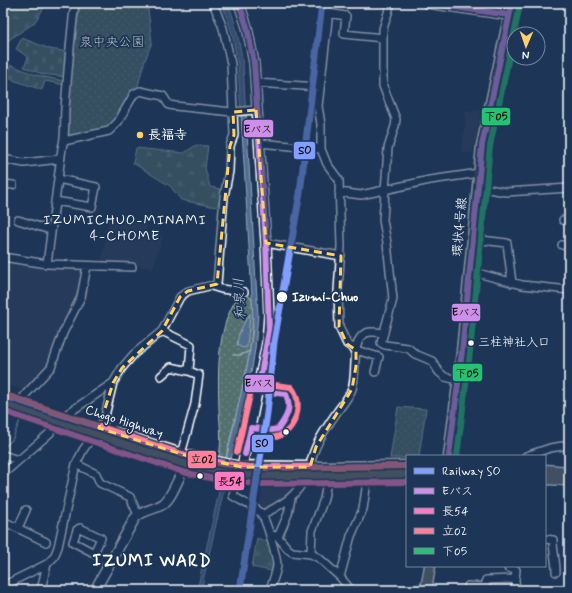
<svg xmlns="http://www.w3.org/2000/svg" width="572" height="593" viewBox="0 0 572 593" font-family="Mynerve,'Klee One',sans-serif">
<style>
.built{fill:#324260}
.forest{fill:url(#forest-firs);stroke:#a8b8b6}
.cemetery{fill:url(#cemetery-stones);stroke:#a8b8b6}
.park{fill:url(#park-dots);stroke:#a8b8b6}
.water{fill:#516d90;stroke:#97a7bc}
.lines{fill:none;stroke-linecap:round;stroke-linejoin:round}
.stream{stroke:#97a7bc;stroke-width:1.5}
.street-casing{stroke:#fff;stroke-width:10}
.secondary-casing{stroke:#fff;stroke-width:12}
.primary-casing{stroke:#fff;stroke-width:13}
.street{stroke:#1d3557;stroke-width:7}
.secondary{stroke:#1d3557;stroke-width:9}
.primary{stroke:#6c706d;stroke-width:10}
.bus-1-casing{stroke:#1d3557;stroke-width:9}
.bus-2-casing{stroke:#1d3557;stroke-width:9}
.bus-3-casing{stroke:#1d3557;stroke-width:9}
.bus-4-casing{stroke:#1d3557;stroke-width:9}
.bus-1{stroke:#ce8fe9;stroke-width:6}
.bus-2{stroke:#fe7ac1;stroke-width:6}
.bus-3{stroke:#ff8098;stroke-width:6}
.bus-4{stroke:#26c172;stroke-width:6}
.rail-1-casing{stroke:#1d3557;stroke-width:10}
.rail-1{stroke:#809fff;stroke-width:7}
.marked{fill:none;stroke:#ffd166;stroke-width:3;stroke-dasharray:8 5;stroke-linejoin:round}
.poi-dot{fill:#ffd166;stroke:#1d3557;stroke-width:1.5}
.stop-dot{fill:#fff;stroke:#1d3557;stroke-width:1.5}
.labels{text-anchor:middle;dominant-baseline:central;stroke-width:3.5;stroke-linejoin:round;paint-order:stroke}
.bus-label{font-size:12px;fill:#fff;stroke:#1d3557;text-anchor:start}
.park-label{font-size:13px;fill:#b1bfbe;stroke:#1d3557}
.poi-label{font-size:13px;font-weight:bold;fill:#fff;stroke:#1d3557;text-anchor:start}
.street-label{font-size:13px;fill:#fff;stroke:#1d3557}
.stop-label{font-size:13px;font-weight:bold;fill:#fff;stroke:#1d3557;text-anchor:start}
.neighbourhood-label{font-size:14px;letter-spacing:1px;fill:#fff;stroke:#1d3557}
.water-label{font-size:14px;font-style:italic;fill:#b9c5d3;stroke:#1d3557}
.district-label{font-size:17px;font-weight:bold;letter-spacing:1px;fill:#fff;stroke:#1d3557}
.line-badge{stroke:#1d3557;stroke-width:1.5}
.pale-badge-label{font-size:11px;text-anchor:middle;font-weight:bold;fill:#111}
</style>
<defs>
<pattern id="forest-firs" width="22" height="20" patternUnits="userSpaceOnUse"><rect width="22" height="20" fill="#52706e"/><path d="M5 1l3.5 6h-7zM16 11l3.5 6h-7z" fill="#6c8584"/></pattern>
<pattern id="cemetery-stones" width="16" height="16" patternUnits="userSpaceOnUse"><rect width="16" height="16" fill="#52706e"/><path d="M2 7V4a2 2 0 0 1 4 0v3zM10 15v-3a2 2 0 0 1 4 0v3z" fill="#6c8584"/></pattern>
<pattern id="park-dots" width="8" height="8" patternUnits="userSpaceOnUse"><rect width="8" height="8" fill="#52706e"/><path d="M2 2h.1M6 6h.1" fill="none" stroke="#6c8584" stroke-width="1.8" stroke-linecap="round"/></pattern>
</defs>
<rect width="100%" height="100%" fill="#1d3557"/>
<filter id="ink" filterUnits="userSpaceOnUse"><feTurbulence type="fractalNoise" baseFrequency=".025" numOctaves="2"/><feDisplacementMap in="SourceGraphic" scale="8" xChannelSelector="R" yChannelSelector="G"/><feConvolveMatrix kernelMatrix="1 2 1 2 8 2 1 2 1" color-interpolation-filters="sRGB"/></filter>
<g filter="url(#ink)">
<path class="built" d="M465,110L481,111L473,153H461L465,126Z
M109,215L147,224L146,232L163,236L153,269L133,265L101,264Z
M3,262L45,269L84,270L79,296L48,366L26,391L3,384Z
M294,483L298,487L289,496L266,511L259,509L263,484Z"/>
<path class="forest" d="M11,3H47L34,23L3,44V8Z
M196,145L208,146L205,168L210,187L220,189L221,198L216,207L181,200L170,186L133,163L136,148L184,153Z
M257,538L268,542L273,563L271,571L252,567Z"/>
<path class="cemetery" d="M22,38L50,49L68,52L66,77L42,74L24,67L28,57L16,49Z
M11,65L36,75L64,81V85L45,81L42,90L7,78Z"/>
<path class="park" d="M80,3H145L148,9L152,42L144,63L135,97L126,119L110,129L66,138L74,48Z
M240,294L248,295L252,299C256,353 237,405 226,457L225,458L219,456C222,440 220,426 219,410C218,373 216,325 240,294Z
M398,407L426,409L419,456H407V458H390Z"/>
<path class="water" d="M222,3H228C236,23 240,44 243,65L258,315L255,349L252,368L201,590H197L248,362L253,328L252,296L238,65L232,33Z
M250,314L247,347L243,348L237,345C238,333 243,324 250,314Z"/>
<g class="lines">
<path class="stream" d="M233,355H241L250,351
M3,448L12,440L21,418"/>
<defs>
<path id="street" d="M330,3L318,106L321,124V149L327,164L339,180L341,246L338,291L339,327L347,344L356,350L379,357L375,372
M391,3L383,29V86L396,119L395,126L388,148L383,220L387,243L393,299L381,343L385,345L408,348L415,354L432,361L439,372L445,377L458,380
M328,13L346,16L344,34L383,38
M255,83L320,87
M64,141L109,131L118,122L134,94L140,91L163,96L169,105L175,106L232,112L256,110
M260,143L321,149
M3,159L24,163L60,159
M3,184L13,185
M477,187L506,192L569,188
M339,192L361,195L430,180L479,173
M55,201L92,207L96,187L58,179
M18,220L50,230
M563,220L569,221
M473,239L507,243L512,283
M266,243L341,256
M562,245L569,246
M3,257L47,264L132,267
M47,264L62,148C66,136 64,121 65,108C68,73 70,38 75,3
M470,271L522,285L569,290
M211,286L221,289L244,292
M162,331L191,345L189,371L199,375L195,404L181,454
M161,376L171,367L189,371
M18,408L20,401L26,394L51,367L63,333L81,297L87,266
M64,416L113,383
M3,455L18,460
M526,456L550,448L569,445
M76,464L96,474L100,483L130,497L138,515
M310,467C312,448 326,428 337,412C342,405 349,397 352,389C357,374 352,348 361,337C366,330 376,332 384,333
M241,471L236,481L233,496C241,501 252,506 260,512C266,518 277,557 277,566C276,574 272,582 270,590
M3,474L50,433L56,420
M262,515C282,504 296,498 306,476
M3,521L46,542
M18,528L26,510
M270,534L278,537L288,549L292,552L311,554L319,558L340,577L351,590
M278,537L288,514L291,498
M545,539L553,540C553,552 556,560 556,572
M94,553L101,538L80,528L77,530L73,542L94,553L109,563
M311,554L312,531L324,499L328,475
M508,566V568L516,570L515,579L516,590
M340,577L351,536L363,509L368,475
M3,586L47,564L54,557L58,547L76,464L83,450L104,420L113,383L122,368L134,354L162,331L180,297L188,291L217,284L224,197L229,171L230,146L234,135L231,64L223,28L213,3
M41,590L47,564
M412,590L426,587
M468,590V586L486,587V580L515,579"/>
<path id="secondary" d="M239,3L247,27L254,63L266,243L269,315L267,343L242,467
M427,3L509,15
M95,590L135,518C142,510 154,510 163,504C172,498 180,474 186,464L187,458"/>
<path id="primary" d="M3,403L186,464L221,472L259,476L407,474
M115,433L188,456L236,466L310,467L407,466
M449,456L462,351L482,145L512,3
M545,470L569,472
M545,479L569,480
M426,590L430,566"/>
</defs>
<use href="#street" class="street-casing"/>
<use href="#secondary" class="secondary-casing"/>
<use href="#primary" class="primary-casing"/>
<use href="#street" class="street"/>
<use href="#secondary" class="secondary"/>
<use href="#primary" class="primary"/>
<defs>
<path id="bus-1" d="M239,3L247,27L254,63L266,243L269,330L258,391L286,394C292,408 287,417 278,429L272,430L251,428L245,454
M427,3L509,15
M3,396L181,454L242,467L407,466
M449,456L462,351L482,145L512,3"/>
<path id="bus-2" d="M3,411L183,472L219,480L259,484L407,482"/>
<path id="bus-3" d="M6,395L188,456L222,464L259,468L407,466
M237,452L252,386L258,383L291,387C304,401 297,429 279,436C272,439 264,438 257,437"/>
<path id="bus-4" d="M457,456L470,352L490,146L520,5"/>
</defs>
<use href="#bus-1" class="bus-1-casing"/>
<use href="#bus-2" class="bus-2-casing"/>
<use href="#bus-3" class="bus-3-casing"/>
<use href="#bus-4" class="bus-4-casing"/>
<use href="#bus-1" class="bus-1"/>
<use href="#bus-2" class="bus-2"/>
<use href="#bus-3" class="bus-3"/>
<use href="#bus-4" class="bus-4"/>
<defs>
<path id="rail-1" d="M240,590L267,413L274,342L300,193L322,3"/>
</defs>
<use href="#rail-1" class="rail-1-casing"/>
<use href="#rail-1" class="rail-1"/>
</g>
</g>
<path d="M0 0H572V593H0ZM256,110L266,243L341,256L339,327L347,344L356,350V366L352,389L316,447L310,467H242L188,456L99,428L113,383L122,368L162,331L180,297L188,291L217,284L230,146L234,135L233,112Z" fill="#1d3557" fill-opacity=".55" fill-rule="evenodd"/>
<path class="marked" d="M256,110L266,243L341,256L339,327L347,344L356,350V366L352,389L316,447L310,467H242L188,456L99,428L113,383L122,368L162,331L180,297L188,291L217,284L230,146L234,135L233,112Z"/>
<circle class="poi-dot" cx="140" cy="135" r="4"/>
<g class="stop-dot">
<circle cx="282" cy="297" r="6"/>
<circle cx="471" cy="343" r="3.5"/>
<circle cx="286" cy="432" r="3.5"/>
<circle cx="200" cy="476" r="3.5"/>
</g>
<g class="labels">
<g class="bus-label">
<text x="478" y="343">三柱神社入口</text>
</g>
<g class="park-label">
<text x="112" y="42">泉中央公園</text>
</g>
<g class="poi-label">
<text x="148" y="135">長福寺</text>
</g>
<g class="street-label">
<text transform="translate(460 227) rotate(-85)">環状4号線</text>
<text transform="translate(124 422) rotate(18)">Chogo Highway</text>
</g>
<g class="stop-label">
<text x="292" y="297">Izumi-Chuo</text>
</g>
<g class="neighbourhood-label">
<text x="125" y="220">IZUMICHUO-MINAMI<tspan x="125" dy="16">4-CHOME</tspan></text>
</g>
<g class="water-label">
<text transform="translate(240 299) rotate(-93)">和泉川</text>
</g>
<g class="district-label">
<text x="152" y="561">IZUMI WARD</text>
</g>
</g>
<g class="line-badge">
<rect x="481" y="107" width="30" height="19" rx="4" fill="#26c172"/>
<rect x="243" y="119" width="31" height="19" rx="4" fill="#ce8fe9"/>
<rect x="293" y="141" width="23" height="19" rx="4" fill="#809fff"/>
<rect x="451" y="303" width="30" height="19" rx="4" fill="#ce8fe9"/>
<rect x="452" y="363" width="31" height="19" rx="4" fill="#26c172"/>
<rect x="244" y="374" width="31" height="19" rx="4" fill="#ce8fe9"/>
<rect x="251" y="434" width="23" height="19" rx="4" fill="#809fff"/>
<rect x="187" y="450" width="30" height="19" rx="4" fill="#ff8098"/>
<rect x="214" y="471" width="31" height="20" rx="4" fill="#fe7ac1"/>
</g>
<g class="pale-badge-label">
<text x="496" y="120">下05</text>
<text x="258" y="133">Eバス</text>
<text x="305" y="154">SO</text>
<text x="466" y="316">Eバス</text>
<text x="467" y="377">下05</text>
<text x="259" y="387">Eバス</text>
<text x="262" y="447">SO</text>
<text x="202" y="463">立02</text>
<text x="230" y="485">長54</text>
</g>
<rect width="572" height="593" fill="none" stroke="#1d3557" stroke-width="16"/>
<rect x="8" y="8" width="556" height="577" fill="none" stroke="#fff" stroke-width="1.5" filter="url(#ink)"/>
<rect x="406" y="455" width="140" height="112" fill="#1d3557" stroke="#77869a"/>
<rect x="414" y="468" width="20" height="6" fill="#809fff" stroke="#77869a"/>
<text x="442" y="475" font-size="12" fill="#ffffff">Railway SO</text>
<rect x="414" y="488" width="20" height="6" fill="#ce8fe9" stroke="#77869a"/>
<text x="442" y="495" font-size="12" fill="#ffffff">Eバス</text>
<rect x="414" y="508" width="20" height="6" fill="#fe7ac1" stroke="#77869a"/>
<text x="442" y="515" font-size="12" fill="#ffffff">長54</text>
<rect x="414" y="528" width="20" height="6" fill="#ff8098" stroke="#77869a"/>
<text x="442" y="535" font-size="12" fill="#ffffff">立02</text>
<rect x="414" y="548" width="20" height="6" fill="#26c172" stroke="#77869a"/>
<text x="442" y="555" font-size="12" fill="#ffffff">下05</text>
<g transform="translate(526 46) rotate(182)"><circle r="19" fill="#1d3557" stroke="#77869a"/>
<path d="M0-3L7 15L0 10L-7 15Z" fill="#ffd166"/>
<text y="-6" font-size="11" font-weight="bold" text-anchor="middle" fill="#ffffff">N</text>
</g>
</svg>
